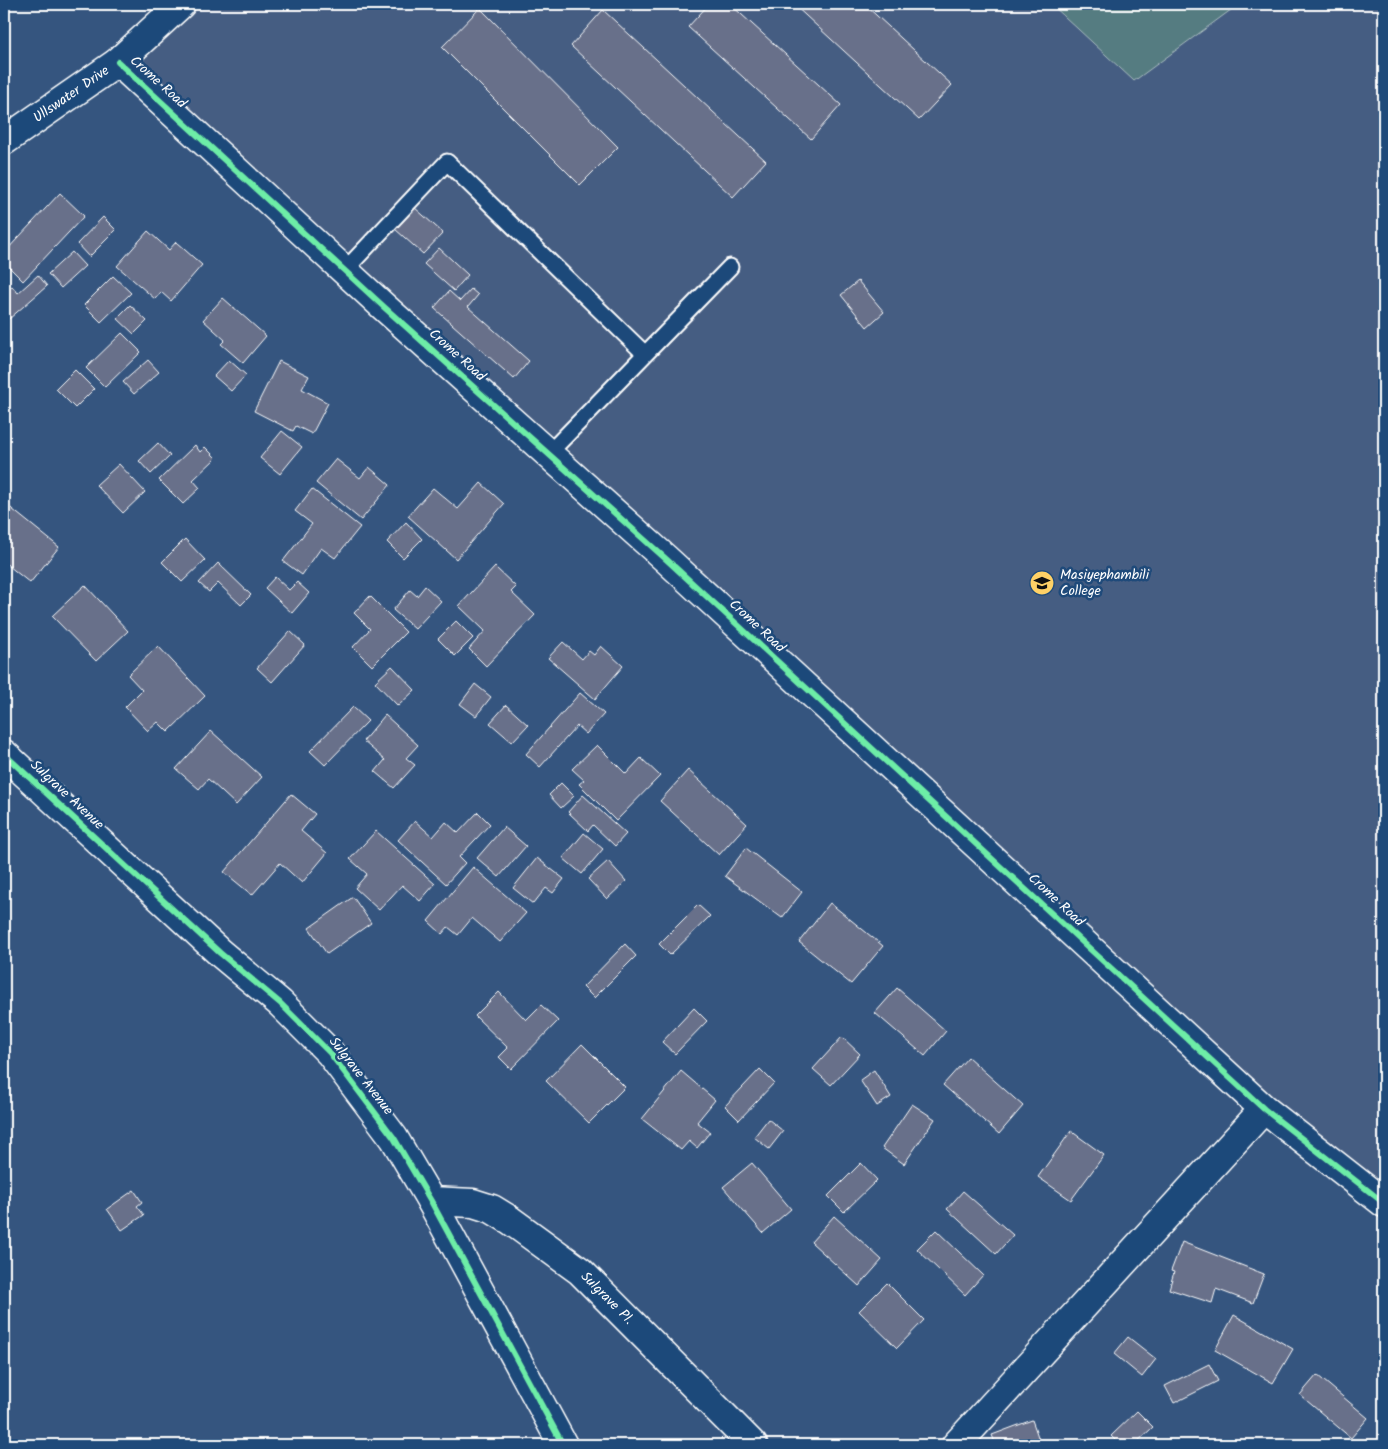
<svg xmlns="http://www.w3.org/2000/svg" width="1388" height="1449" viewBox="0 0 1388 1449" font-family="Kalam,sans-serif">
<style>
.built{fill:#445d82}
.green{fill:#547b81;stroke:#aabdc0}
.building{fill:#676f8a;stroke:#fff}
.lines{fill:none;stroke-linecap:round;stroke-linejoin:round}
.lane-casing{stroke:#fff;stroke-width:19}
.street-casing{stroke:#fff;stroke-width:31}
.secondary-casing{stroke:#fff;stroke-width:31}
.lane{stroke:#1f4a7a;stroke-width:15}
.street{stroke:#1f4a7a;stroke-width:28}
.secondary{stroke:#1f4a7a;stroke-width:28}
.cycleway-casing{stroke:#1f4a7a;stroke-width:9}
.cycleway{stroke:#6deda7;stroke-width:6}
.labels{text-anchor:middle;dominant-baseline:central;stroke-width:5;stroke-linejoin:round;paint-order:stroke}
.street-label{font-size:14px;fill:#fff;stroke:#1f4a7a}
.poi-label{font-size:14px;fill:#fff;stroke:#1f4a7a;text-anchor:start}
</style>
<rect width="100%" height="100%" fill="#35557f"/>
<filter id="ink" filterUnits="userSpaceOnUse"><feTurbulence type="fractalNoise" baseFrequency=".02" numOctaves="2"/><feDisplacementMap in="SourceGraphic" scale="10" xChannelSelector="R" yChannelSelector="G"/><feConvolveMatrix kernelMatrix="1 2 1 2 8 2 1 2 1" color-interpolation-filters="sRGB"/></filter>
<g filter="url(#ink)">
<path class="built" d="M194,4H1384V1192L1270,1104L129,63Z"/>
<path class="green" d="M1051,4H1239L1134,81Z"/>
<path class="building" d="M709,4H730L841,105L811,139L688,27Z
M793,4H864L952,85L919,120Z
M480,8L618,147L580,185L442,47Z
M603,10L766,161L733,197L571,46Z
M60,193L84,216L23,281L4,262V253Z
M414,207L443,233L423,254L395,229Z
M103,217L116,230L89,257L77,244Z
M148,231L169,250L176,242L202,265L171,301L161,292L155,299L117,266Z
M439,248L468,275L454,291L424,264Z
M72,252L85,266L61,288L48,274Z
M38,275L47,286L9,319L4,313V293L12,286L18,293Z
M113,276L131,293L101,322L84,305Z
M858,281L884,312L867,327L841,295Z
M471,289L478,295L468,307L529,361L514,379L434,308L449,291L460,301Z
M223,298L266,336L243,363L221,344L225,340L203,320Z
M130,305L147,321L134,334L117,318Z
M122,333L141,352L105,387L86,368Z
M148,360L159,372L134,394L123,382Z
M229,360L246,375L231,391L214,376Z
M279,361L309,376L302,389L328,403L312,434L296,426L293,431L254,411Z
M75,370L94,389L75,408L56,389Z
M282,431L302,447L280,474L260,458Z
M158,443L170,456L151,474L139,461Z
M195,445L200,452L205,447L216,458L193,480L200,488L183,504L159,480Z
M336,459L360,478L369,467L390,485L361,520L316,483Z
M119,464L145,492L123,513L96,485Z
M481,483L504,504L456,559L408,516L433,488L458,509Z
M312,489L360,527L335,558L321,548L302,575L283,561L312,524L295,511Z
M7,505L59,547L30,583L4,562V508Z
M406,522L422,539L403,558L387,542Z
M185,539L205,560L182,582L162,562Z
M218,563L251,595L241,605L218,583L209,592L199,583Z
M495,567L516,587L511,592L535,615L486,666L469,649L485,631L459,606Z
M275,577L289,590L297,582L309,593L292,613L265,588Z
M85,585L128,631L96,661L52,616Z
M425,586L441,601L415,629L393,610L410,590L417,596Z
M370,596L406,632L372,666L353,647L370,629L354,613Z
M456,621L473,638L455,656L438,639Z
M290,631L305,645L272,682L257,668Z
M563,642L582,659L589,651L594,655L601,646L623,666L595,699L548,658Z
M158,646L205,696L168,732L158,722L148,731L125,707L142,690L128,675Z
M392,666L415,690L398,706L375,682Z
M475,684L491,697L476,716L460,704Z
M580,693L604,714L586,734L577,726L540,767L526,754Z
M506,705L528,725L512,742L490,723Z
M353,707L368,721L325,765L310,751Z
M385,715L418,745L406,758L415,765L394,788L375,772L385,760L363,741Z
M211,731L262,777L236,805L208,779L199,789L176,769Z
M597,745L626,774L641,758L660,776L616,821L579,784L584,780L572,769Z
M688,770L747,824L719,855L660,801Z
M561,783L574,796L561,808L549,795Z
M291,794L315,814L301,831L327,853L302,883L280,863L252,895L224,872Z
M583,795L626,834L615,846L593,825L588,831L568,812Z
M478,812L490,824L459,857L465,863L446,884L398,840L415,821L433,837L446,822L458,833Z
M504,827L526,846L499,877L477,858Z
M376,831L435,884L420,901L402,885L379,910L355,888L367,874L350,859Z
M584,833L603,849L582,874L563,858Z
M746,848L802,892L782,918L725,876Z
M537,858L564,879L553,893L546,888L533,904L513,888Z
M608,861L626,881L607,899L588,879Z
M473,867L526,913L500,942L472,918L458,935L448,927L442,934L428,921Z
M353,897L371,923L327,954L309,928Z
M830,903L883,946L851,984L799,942Z
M698,905L710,916L670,955L659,944Z
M625,944L636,956L594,998L583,987Z
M897,988L946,1031L925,1056L875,1013Z
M499,992L526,1020L541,1005L558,1021L511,1069L499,1057L508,1048L475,1016Z
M694,1008L707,1021L675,1054L662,1042Z
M842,1037L860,1054L831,1085L813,1069Z
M582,1044L625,1087L589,1123L546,1081Z
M968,1057L1023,1106L999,1134L943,1085Z
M760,1069L774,1083L739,1120L725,1106Z
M874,1070L891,1097L877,1106L860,1080Z
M681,1071L715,1100L697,1122L710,1132L697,1148L689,1141L681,1150L642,1119Z
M912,1104L935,1119L904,1164L882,1148Z
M768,1119L783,1131L769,1149L754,1137Z
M1071,1131L1104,1155L1071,1200L1038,1177Z
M752,1163L791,1209L763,1233L723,1187Z
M861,1163L877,1180L844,1212L828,1196Z
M134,1190L142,1202L137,1206L144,1215L122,1230L107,1209Z
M963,1191L1013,1235L996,1254L947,1209Z
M834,1216L882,1260L859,1286L811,1242Z
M936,1230L983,1275L965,1295L917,1249Z
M1182,1242L1264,1274L1253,1303L1216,1289L1212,1303L1169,1289L1174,1272L1171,1271Z
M887,1283L924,1320L897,1348L859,1311Z
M1234,1315L1293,1349L1273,1383L1215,1350Z
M1128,1337L1156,1359L1142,1377L1114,1354Z
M1209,1364L1218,1381L1174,1403L1165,1386Z
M1317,1375L1368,1418L1351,1438L1300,1395Z
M1137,1411L1153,1427L1134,1445H1120L1111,1436Z
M1032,1420L1041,1445H996L992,1435Z"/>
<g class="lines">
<defs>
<path id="lane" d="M345,270L447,162L645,354
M548,454L730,267"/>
<g id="street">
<path d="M118,62L384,307L666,559L1264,1109L1384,1203"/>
<path d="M4,754L220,953L280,1003L330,1053L394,1138L431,1201L563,1445"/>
<path id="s1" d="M431,1201L473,1203L492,1209L510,1220L580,1271L753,1445"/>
<path d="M956,1445L1264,1109"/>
</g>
<g id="secondary">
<path id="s2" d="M4,141L118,62L181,4"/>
</g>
</defs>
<use href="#lane" class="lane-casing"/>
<use href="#street" class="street-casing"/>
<use href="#secondary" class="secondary-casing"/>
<use href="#lane" class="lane"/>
<use href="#street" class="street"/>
<use href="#secondary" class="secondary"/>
<defs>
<path id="cycleway" d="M118,62L384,307L666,559L1264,1109L1384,1203
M4,754L220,953L280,1003L330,1053L394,1138L431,1201L563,1445"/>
</defs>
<use href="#cycleway" class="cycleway-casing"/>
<use href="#cycleway" class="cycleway"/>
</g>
</g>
<defs>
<symbol id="school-disc" viewBox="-11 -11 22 22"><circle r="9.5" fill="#ffd166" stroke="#1f4a7a"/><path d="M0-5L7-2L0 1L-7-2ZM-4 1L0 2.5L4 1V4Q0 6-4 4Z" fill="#111"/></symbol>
</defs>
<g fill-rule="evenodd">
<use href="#school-disc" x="1028" y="569" width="28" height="28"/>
</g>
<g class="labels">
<g class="street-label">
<text transform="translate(158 82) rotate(42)">Crome Road</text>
<text stroke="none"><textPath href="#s2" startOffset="82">Ullswater Drive</textPath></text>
<text transform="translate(457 355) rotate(42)">Crome Road</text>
<text transform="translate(757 626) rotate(43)">Crome Road</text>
<text transform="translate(67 795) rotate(43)">Sulgrave Avenue</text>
<text transform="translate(1056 900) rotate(43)">Crome Road</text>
<text transform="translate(361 1076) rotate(52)">Sulgrave Avenue</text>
<text stroke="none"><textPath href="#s1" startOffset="208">Sulgrave Pl.</textPath></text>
</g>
<g class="poi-label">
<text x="1060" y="575">Masiyephambili<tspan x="1060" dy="16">College</tspan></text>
</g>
</g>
<rect width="1388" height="1449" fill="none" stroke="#1f4a7a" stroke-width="20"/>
<rect x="10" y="10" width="1368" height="1429" fill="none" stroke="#fff" stroke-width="2" filter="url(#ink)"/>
</svg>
